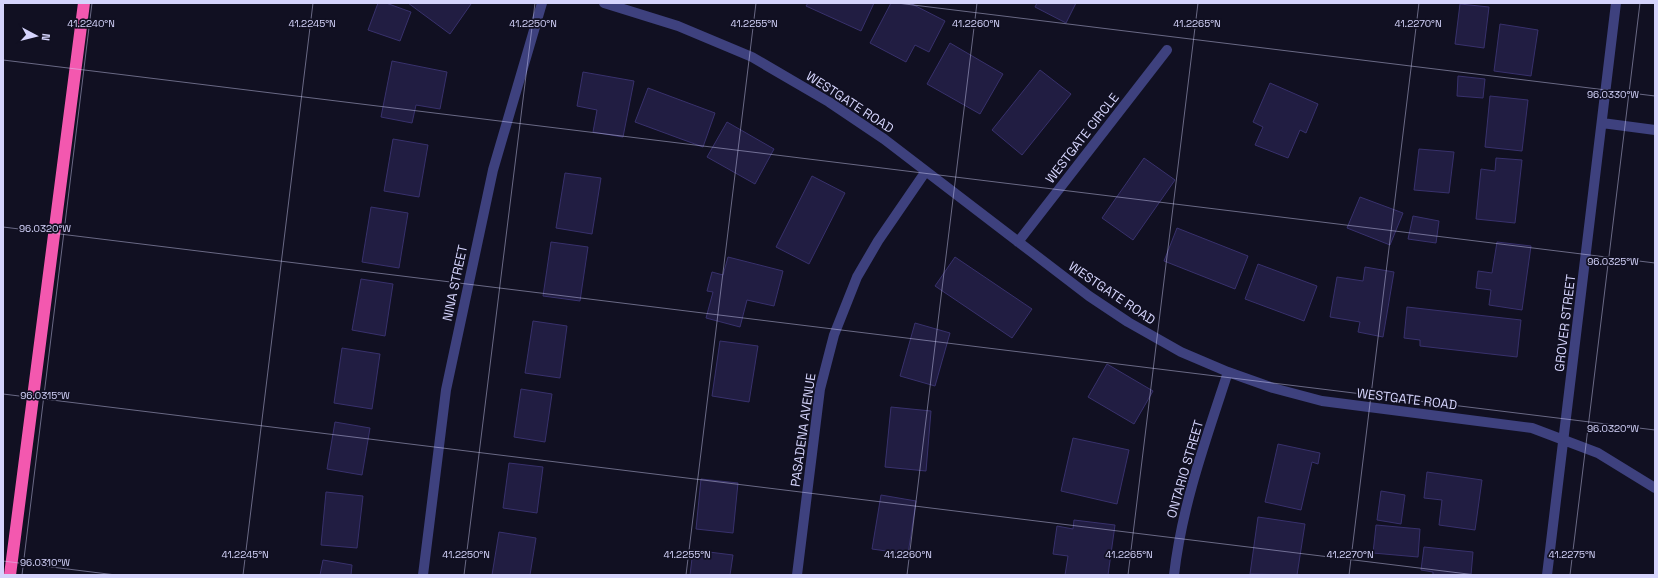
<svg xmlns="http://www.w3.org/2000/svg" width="1658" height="578" viewBox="0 0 1658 578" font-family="'Space Grotesk',sans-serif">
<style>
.building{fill:#211d42;stroke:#38316c}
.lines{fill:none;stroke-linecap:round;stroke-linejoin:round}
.minor{stroke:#3e417e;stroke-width:10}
.highway{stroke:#f358af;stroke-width:12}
.ticks{fill:none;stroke:#d5d4fc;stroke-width:1;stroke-opacity:0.45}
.labels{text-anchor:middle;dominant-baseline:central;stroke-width:3.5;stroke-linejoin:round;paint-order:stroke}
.street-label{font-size:13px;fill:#d5d4fc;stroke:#111022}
.ticks-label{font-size:10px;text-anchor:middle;fill:#d5d4fc;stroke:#111022;stroke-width:3.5;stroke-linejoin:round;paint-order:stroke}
</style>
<rect width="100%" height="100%" fill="#111022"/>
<path class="building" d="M378,3H386L411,12L400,41L368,30Z
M408,3H469L471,4L450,34Z
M808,3H874L861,31L806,6Z
M891,3H910L945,21L929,52L915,45L906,62L870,43Z
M1037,3H1076L1066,23L1035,7Z
M1460,4L1489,7L1484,48L1455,44Z
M1500,24L1538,30L1531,76L1494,71Z
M950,43L1003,74L980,114L927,84Z
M392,61L447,72L440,109L416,105L412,123L381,117Z
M1040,70L1071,94L1022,155L992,130Z
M583,72L634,81L623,137L593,132L597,110L577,106Z
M1458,76L1485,79L1483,98L1457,96Z
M1270,83L1318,104L1306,133L1300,130L1288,158L1255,145L1263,127L1253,122Z
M648,88L715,113L703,147L635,122Z
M1490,96L1528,100L1522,151L1485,147Z
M727,122L774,149L755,184L707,157Z
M393,139L428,145L419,197L384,191Z
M1419,149L1454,152L1449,193L1414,190Z
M1144,158L1175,180L1133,240L1102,218Z
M1496,158L1522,160L1515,223L1476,219L1481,169L1495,171Z
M565,173L601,178L592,234L556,228Z
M812,176L845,193L809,264L776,247Z
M1360,197L1403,213L1390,245L1347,228Z
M371,207L408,213L399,268L362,262Z
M1413,216L1439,221L1436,243L1408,239Z
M1177,228L1248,256L1235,289L1164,261Z
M551,242L588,247L580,301L543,296Z
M1497,242L1531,246L1522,310L1489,305L1491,290L1476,288L1478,271L1492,273Z
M728,257L783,271L774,306L747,300L740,327L706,318L713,292L707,291L712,272L723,275Z
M955,257L1032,309L1012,338L935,286Z
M1258,264L1317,286L1304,321L1245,299Z
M1365,267L1394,272L1383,337L1358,332L1360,322L1330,317L1337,277L1363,281Z
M361,279L393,284L385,336L352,330Z
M1407,307L1521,320L1517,357L1420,346V340L1404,338Z
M533,321L567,326L560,378L525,373Z
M915,323L950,333L935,386L900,376Z
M720,341L758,346L749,402L712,396Z
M342,348L380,354L372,409L334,403Z
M1107,364L1153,391L1134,424L1088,397Z
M521,389L552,394L545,442L514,437Z
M891,407L931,411L926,471L885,467Z
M335,422L370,428L362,475L327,469Z
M1073,438L1129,450L1117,504L1061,491Z
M1278,444L1320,453L1318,464L1312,462L1301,510L1265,502Z
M509,463L543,467L537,513L503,508Z
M1427,472L1482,480L1475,530L1439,525L1442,500L1424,498Z
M701,479L738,483L733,533L696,529Z
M1381,491L1405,495L1401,524L1377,520Z
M326,492L363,496L357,548L321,545Z
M881,495L916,501L908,554L872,549Z
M1258,517L1305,524L1297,575L1250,574Z
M1074,520L1115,525L1108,575H1065L1068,556L1053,554L1057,526L1073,529Z
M1376,525L1420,529L1418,557L1373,553Z
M499,532L536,538L530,575H492Z
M1424,547L1473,552L1471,575H1433V572L1421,570Z
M693,550L733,555L730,575H690Z
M323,560L352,565L351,575H320Z"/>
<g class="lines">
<path class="minor" d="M604,3L678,26L752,57L829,102L884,139L1089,296L1128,322L1181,352L1228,372L1273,388L1322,401L1532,428L1598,453L1655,488
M1602,123L1655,130
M1018,242L1167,50
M423,575L446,390L493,170L542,3
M797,575L820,389L834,335L857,277L878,241L926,171
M1174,575C1182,505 1206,439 1228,372
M1547,575L1616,3"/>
<path class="highway" d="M10,575L84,3"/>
</g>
<path class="ticks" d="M897,3L1655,96M3,60L1655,263M3,227L1655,430M3,394L1476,575M3,561L116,575M22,575L92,3M243,575L313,3M464,575L535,3M686,575L756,3M907,575L977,3M1128,575L1198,3M1349,575L1419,3M1570,575L1640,3"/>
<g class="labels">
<g class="street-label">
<text transform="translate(850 102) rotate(33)">WESTGATE ROAD</text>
<text transform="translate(1082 138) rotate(-52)">WESTGATE CIRCLE</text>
<text transform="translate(455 283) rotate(-78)">NINA STREET</text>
<text transform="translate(1112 293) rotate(34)">WESTGATE ROAD</text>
<text transform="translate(1565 323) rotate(-83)">GROVER STREET</text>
<text transform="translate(1407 399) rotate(7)">WESTGATE ROAD</text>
<text transform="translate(803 430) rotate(-82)">PASADENA AVENUE</text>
<text transform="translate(1185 469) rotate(-74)">ONTARIO STREET</text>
</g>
</g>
<g class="ticks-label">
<text x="91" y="27">41.2240°N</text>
<text x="312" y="27">41.2245°N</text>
<text x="533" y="27">41.2250°N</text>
<text x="754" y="27">41.2255°N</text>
<text x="976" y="27">41.2260°N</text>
<text x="1197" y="27">41.2265°N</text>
<text x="1418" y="27">41.2270°N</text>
<text x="1613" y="98">96.0330°W</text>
<text x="45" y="232">96.0320°W</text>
<text x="1613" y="265">96.0325°W</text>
<text x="45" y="399">96.0315°W</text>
<text x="1613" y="432">96.0320°W</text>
<text x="245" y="558">41.2245°N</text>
<text x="466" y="558">41.2250°N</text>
<text x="687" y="558">41.2255°N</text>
<text x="908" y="558">41.2260°N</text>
<text x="1129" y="558">41.2265°N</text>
<text x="1350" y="558">41.2270°N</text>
<text x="1572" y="558">41.2275°N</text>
<text x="45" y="566">96.0310°W</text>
</g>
<rect width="1658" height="578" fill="none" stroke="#d5d4fc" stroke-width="8"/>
<g transform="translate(36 36) rotate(97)" stroke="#111022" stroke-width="3" paint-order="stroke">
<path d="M0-3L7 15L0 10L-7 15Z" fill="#d5d4fc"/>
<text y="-6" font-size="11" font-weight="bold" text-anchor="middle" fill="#d5d4fc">N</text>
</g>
</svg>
